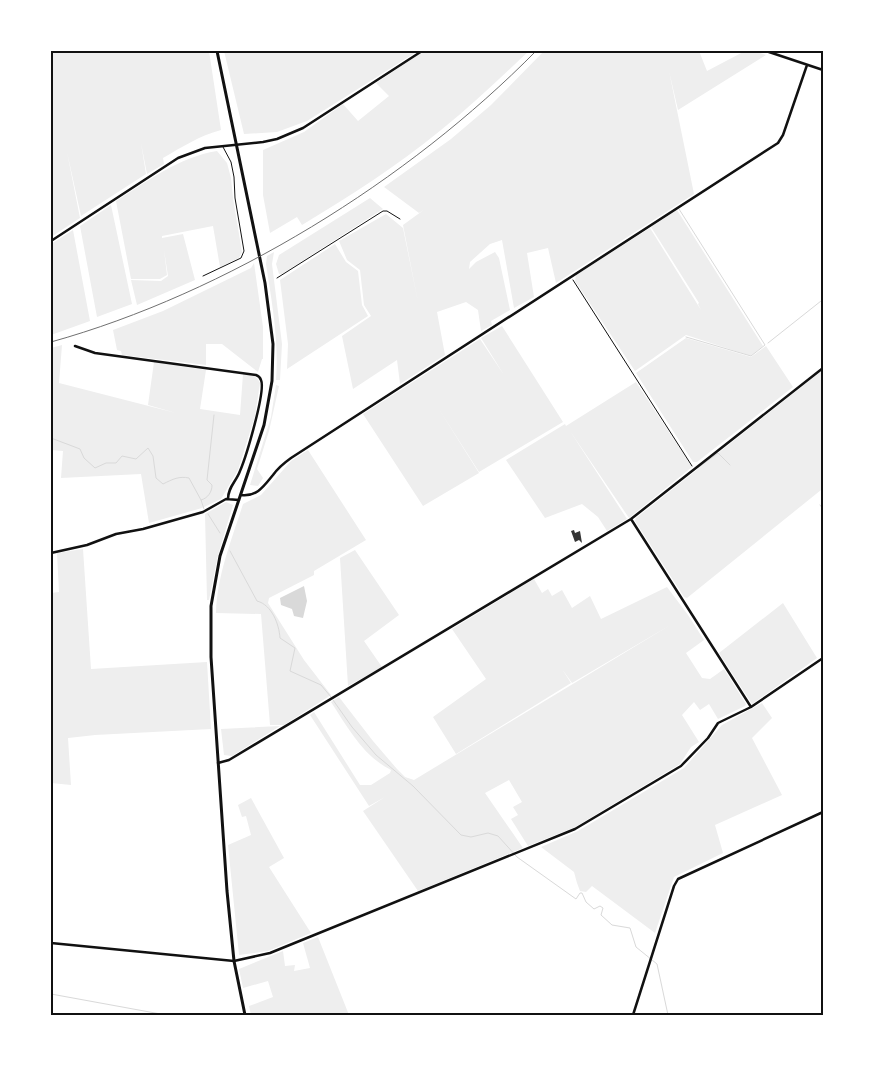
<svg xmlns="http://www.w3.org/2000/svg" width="874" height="1066" viewBox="0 0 874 1066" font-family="'Nunito Sans',sans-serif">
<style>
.green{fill:#eee}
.water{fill:#d9d9d9}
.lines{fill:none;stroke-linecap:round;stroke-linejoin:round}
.stream{stroke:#d9d9d9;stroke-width:1}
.building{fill:#353535}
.path{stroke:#111;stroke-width:1}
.service{stroke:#111;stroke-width:1}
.minor{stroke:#111;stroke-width:2.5}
.tertiary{stroke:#111;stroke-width:3}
.rail{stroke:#707070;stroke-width:1}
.neatline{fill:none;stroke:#111;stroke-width:2}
</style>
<rect width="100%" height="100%" fill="#fff"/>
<path class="green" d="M51,51H209L221,130C199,136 182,147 163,158L164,164L147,174L141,143L146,174L81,216L67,152L80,218L51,237Z
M224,51L250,52L418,51L307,121L277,132L244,134Z
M424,51H529C500,78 472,105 441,130C397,166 350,196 302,225L297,217L270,233L263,195V150L304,132L343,104L358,121L389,96L376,83Z
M544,51H699L707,71L745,51H754L766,55L678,110L669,71L694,194L556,283L548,248L527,253L534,297L514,308L502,240L490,244L470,262L469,269L476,262L495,252L499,258L510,310L491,321L492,325L481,331L478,310L466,302L437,312L445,355L400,384L397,360L353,389L342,336L371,316L364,305L360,270L347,260L339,241L386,214L403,228L418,302L403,225L425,209L419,213L384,187L451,139L491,105Z
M217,151L227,163L231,178L233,198L242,252L239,258L220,267L213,226L162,236V238L183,234L195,280L137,305L131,280L161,281L168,276L164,250L167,275L160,279H131L116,201C148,181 179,157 217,151Z
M370,198L383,209L282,274H279L276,264L279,255Z
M111,205L132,304L97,317L80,226Z
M677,210L763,346L751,356L686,335L635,371L575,281L576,275L650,228L701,310L698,304L699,303L651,227Z
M73,230L90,321L51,335V244Z
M335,244L346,262L358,271L362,305L368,316L287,369L288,344L280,280Z
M274,252L272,264L282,344L280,380H276C279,340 272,303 266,264L267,256Z
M254,263L263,327V359H262L258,372L222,344H206V365L122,355L121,351L117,350L113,330L163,311L251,268Z
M502,326L563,422L479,472L437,406L479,473L423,506L363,414L480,339L504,375L481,338Z
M686,338L751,357L766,346L793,387L697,462H693L636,373Z
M62,345L59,383L176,413L148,405L154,362L206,370L200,409L240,415L243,374C251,375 256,375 260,383L255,416L238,470L221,499L202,508L149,523L141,474L61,478L63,451L51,450V348Z
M823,370V492L821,490L687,598L684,597L635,521L636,518Z
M636,382L692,467L629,518L570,431L627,519L607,531L598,517L582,504L545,518L506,460L565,424L566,426Z
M276,385L279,386L269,431L257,469L263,478L258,486L250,485L271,417Z
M308,450L366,540L314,571V575L269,598L268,603L304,660L331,695L284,725H270L261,614L216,613C217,575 232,539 243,504L261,495L291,461Z
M226,502L233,505L218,555L209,600H207L205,514Z
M83,549L91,669L207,662L211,729L95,735L68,738L71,785L51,783V593L59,592L57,553Z
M355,550L399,615L364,641L382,667L348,686L340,558Z
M534,579L542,593L548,589L552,596L562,590L572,608L590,596L601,619L667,587L688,615L704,640L686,653L702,678L710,679L724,669L746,704L745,706L718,719L709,704L700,710L694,702L682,715L699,742L691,747L680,764L575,827L528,846L511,819L518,815L513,807L522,802L509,780L485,793L523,848L418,891L363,811L385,797L369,806L310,715L314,712L360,785H371L390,773L391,770C363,756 348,728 331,702L339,697L373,741L397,769L405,777L414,780L672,624L572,683L562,669L571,683L456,754L433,717L486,679L452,629Z
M783,603L817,658L752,704L719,653Z
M762,703L772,718L752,738L782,795L715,825L723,853L674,877L655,933L592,886L586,892L580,891L577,883L574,872L541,847L578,831L684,768L722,725Z
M280,726L232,756L224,755L221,729Z
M251,798L284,858L269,867L311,933L268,951L239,955L228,845L251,835L246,816L242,817L238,805Z
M318,937L349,1015H251L249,1006L273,997L268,981L243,988L239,969L283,951L285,966L295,965L294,971L310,968L303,943Z"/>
<path class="water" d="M304,586L307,601L303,618L294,616L292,609L281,605L280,598Z"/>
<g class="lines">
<path class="stream" d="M679,209L765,345L751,356L686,337
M768,343L821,301
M51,438L80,449L84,458L95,468L106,463H116L122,456L136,459L148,448L153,456L156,478L163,484C173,479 179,476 189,478L201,500
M698,468L718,453L730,465
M820,505L823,509
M204,509L201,500C208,498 212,492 212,485L207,480L214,415
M208,514L220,533
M230,551L257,601C272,605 279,624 280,638L295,648L290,671L321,685L331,697
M333,700L352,727L376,755L413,786L461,835L471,837L488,833L498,836L517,857L576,899L580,893H582L586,902L594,909L600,906L603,908L601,915L612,925L630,928L636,947L657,964L668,1015
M51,994L166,1015"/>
</g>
<path class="building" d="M574,530L575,533L580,531L582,543L579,540L575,542L571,531Z"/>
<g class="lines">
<path class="path" d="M573,280L692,466"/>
<path class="service" d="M203,276L241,258L244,251L235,198L234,177L231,162L223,147
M277,278L383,211H387L400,219"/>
<path class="minor" d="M766,51L823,70
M51,241L178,158L205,148L263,142L277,139L303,128L422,51
M75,346L95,353L256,375C259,376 260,377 261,380C266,391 246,457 240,471C236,482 228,487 228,499
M241,495C257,497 264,486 273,475C278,468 284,463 291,458L778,143L783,135L807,65
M631,519L751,707
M51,553L87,545L116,534L143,529L203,512L226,499L239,500
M218,763L229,760L631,519L823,368
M51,943L234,961L270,953L575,829L681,766L708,738L718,723L751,707L823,658
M633,1015L674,886L678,879L823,812"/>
<path class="tertiary" d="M217,51L265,283L273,344L272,381L264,425L220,556L211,606V657L227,891L234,961L245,1015"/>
<path class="rail" d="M51,342C227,293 408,181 536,51"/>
</g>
<rect width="874" height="1066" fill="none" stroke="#ffffff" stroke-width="105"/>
<rect x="52" y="52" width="770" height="962" class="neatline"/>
</svg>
